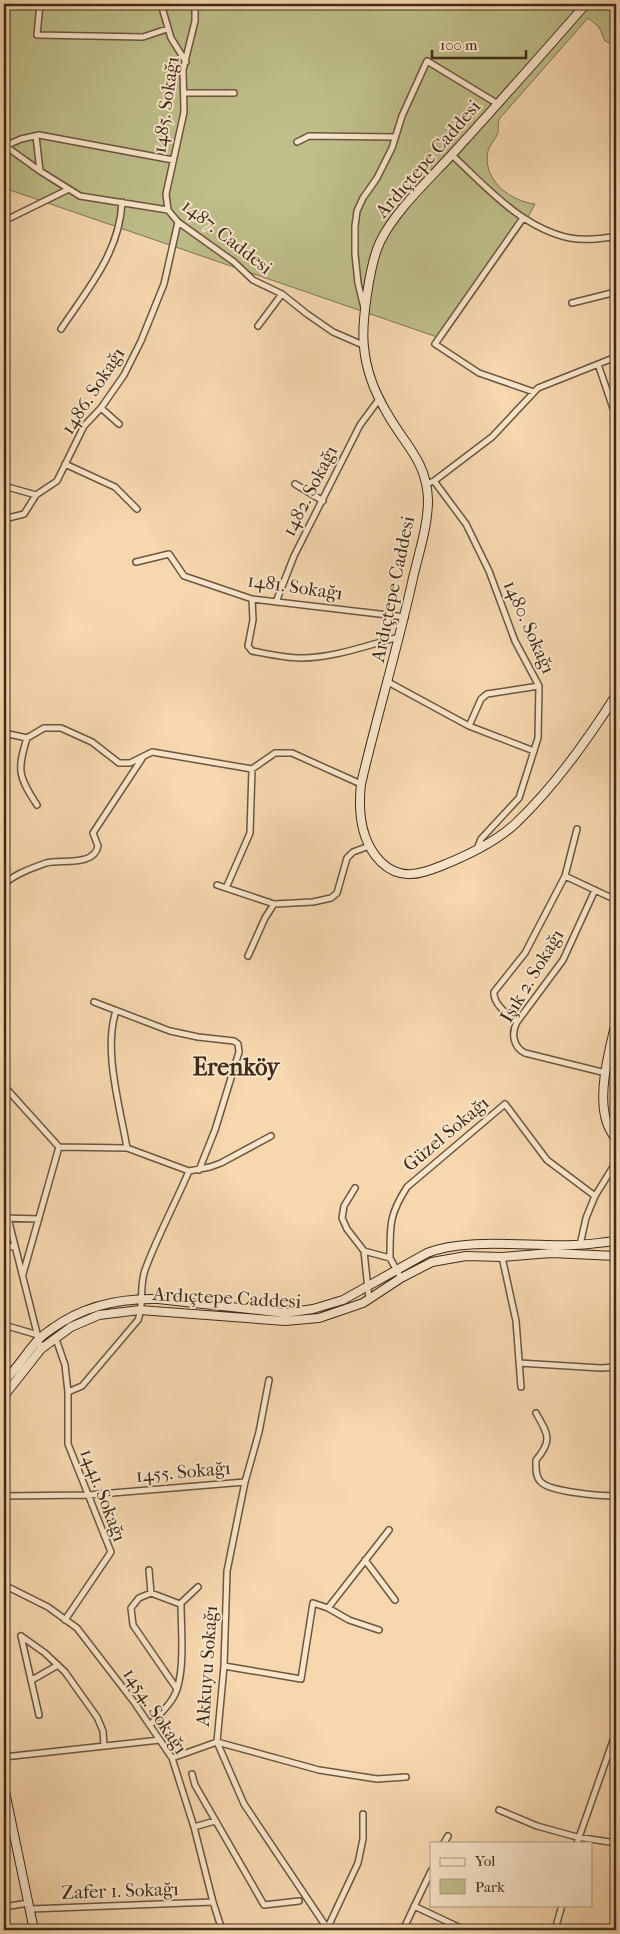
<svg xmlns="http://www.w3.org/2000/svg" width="620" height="1934" viewBox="0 0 620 1934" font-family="'IM FELL French Canon',serif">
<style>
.green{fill:#bebe89;stroke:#7e7452}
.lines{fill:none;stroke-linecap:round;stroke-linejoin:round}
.street-casing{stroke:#6b563f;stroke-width:8}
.secondary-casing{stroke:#3d2b1a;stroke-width:10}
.street{stroke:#f9e5ca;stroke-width:5}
.secondary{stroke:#f9e5ca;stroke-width:8}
.labels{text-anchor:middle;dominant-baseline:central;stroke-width:4;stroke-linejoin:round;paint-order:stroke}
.street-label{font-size:19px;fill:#3d2b1a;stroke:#f9e5ca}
.district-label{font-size:24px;font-weight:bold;fill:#3d2b1a;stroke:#f9e5ca}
</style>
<rect width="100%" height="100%" fill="#f6d7ae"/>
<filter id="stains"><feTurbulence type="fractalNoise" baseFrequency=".004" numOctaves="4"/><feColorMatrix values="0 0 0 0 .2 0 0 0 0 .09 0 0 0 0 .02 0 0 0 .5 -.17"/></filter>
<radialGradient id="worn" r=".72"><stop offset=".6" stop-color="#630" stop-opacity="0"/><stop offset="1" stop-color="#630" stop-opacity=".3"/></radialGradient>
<path class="green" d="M4,4H616V46L605,41L599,27L588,18L500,118C497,123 499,128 498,133C496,139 490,144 488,151C482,179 509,201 535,204L527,219L443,339L4,188Z"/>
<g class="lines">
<defs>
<path id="street" d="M40,4L37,35L143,37L167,29
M161,4L171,38L186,62
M184,93H234
M36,136L40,171L80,196L168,210L178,222L234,262L253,280L282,294L307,314L333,332L363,345
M297,142L309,136L395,137
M4,145L40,171
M5,146L21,139L39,135L173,160
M452,155C486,187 522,228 570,238C586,241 601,239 616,236
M168,210L166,194L184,112L183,70L195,21V4
M523,218L435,344L479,373L534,392
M4,221L69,189
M572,303L616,292
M364,308L358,283L355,254V226L357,211L363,198L377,178L392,148L402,116L427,61L498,104
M258,326L282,294
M61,329C87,290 120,252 122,202
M598,364L616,417
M101,408L119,424
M65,464L115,487L137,509
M434,481L492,437L538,388L616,357
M295,484L323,501
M426,484L434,481L466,524L489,571L515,641L539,686L538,738L519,798L481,839L477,849
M4,486L36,495
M4,519L24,514L36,495L57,481L84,426L101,408L124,375L141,341L164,284L178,222
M136,562L169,554L184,576L252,599L405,617
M252,599L253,620L248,646L252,651C268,654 285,658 301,658C334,658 368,645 399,637
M276,602L294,556L360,425L380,398
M388,682L469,726L534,751
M469,726L481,699L487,694L539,686
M4,733L27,738L44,728H61L92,742L119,763H130L152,752L252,769L275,753H292L361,784
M27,738C17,770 18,776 37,805
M577,829L565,876L616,900
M4,884C15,874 32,868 46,863C61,859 94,867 98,846L93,833L143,757
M217,885L274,904L313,902L331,898L337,893L347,858L353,852L369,846
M226,888L250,833L252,769
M595,890L563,960L517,1022C511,1033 513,1047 525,1053L606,1073
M248,956L265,918L274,904
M94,1002L170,1031L198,1037L234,1041L238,1044L239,1052L215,1130L199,1170
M116,1011C103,1050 120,1107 127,1148
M517,1022C508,1015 493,1004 494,992L525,953L565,876
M4,1086L59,1147
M59,1147L127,1148L189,1171L210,1167L221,1163L271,1136
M355,1188L344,1206L342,1218L347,1229L364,1251L369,1299
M4,1218L39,1219
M8,1218L41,1349
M580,1245L586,1218L595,1196L616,1162
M4,1246L15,1247
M364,1251L390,1258L401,1278
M502,1257L516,1321L521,1387
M390,1258C390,1225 389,1215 407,1187L505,1104L547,1160L595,1196
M23,1274L59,1147
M4,1325L38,1335
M56,1339L65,1365L68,1392V1444L111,1552L65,1620
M519,1363L601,1368L616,1367
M269,1380L259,1432L245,1482L227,1571L224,1666L217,1742L244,1804L327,1928
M68,1392L82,1386L138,1320C144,1306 139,1287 145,1270C157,1237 175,1204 189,1171
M536,1413C548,1434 553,1440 536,1460C536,1467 535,1477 541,1482C550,1492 602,1496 616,1496
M4,1496L88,1495L245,1482
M365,1560L395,1600
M149,1570L151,1593
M4,1585L48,1607L77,1628L134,1702L172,1758L194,1827L213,1902L222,1930
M180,1604L198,1587
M328,1608L349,1620L379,1630
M21,1636L45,1653L65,1672L97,1717L103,1731L104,1746
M21,1636L39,1715
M224,1666L301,1679L313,1603L328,1608L389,1530
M32,1680L58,1665
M177,1689L133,1625L131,1608L139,1598L151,1593L180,1604
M150,1725C157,1717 167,1708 173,1698C186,1677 181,1629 181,1604H180
M4,1757L160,1740
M172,1758L217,1742L319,1770L377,1779L406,1777
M192,1774L195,1785L264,1905L299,1901
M499,1810L537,1826L577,1837L616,1843
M194,1827L215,1821
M444,1843L448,1836
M577,1843L616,1732
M414,1906L465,1930
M4,1907L28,1903
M30,1909L213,1902
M327,1929L358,1863L363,1839V1814
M403,1930L431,1871
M555,1930L562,1905"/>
<path id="secondary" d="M586,4C543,53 500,102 456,150C432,177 396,209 380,242C370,263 361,323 364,347C366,370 375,393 387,413C404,444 427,461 428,500C428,526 419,552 413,578C398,647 377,715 361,784C358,811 361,842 381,862C399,880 419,875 441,866C466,856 496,842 516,823C555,786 587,741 616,695
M616,1022C609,1051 597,1095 607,1123C609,1129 613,1135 616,1140
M4,1381C17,1369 26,1353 38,1340C42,1335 48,1332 53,1328C85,1305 120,1298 158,1299L285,1313L313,1309L343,1300L427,1253C467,1237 530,1247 574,1245C588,1245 602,1242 616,1241
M4,1396L41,1349L71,1327L99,1315L140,1310L285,1321L319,1318L363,1303L401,1278L432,1262L466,1256L502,1257L551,1253L616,1256
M4,1787L34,1930"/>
</defs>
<use href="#street" class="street-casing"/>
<use href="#secondary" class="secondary-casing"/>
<use href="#street" class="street"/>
<use href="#secondary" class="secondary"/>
</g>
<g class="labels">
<g class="street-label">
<text transform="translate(166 105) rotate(-82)">1485. Sokağı</text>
<text transform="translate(428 159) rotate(-49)">Ardıçtepe Caddesi</text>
<text transform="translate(227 237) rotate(38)">1487. Caddesi</text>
<text transform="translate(93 391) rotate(-57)">1486. Sokağı</text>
<text transform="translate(310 491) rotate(-63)">1482. Sokağı</text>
<text transform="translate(295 587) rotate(8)">1481. Sokağı</text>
<text transform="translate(393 589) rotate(-78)">Ardıçtepe Caddesi</text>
<text transform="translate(529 627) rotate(66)">1480. Sokağı</text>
<text transform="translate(532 976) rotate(-59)">Işık 2. Sokağı</text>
<text transform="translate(446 1134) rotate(-40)">Güzel Sokağı</text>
<text transform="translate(227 1298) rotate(3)">Ardıçtepe Caddesi</text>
<text transform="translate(183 1472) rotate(-5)">1455. Sokağı</text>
<text transform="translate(103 1495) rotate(69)">1441. Sokağı</text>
<text transform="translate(207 1666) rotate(-86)">Akkuyu Sokağı</text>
<text transform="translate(155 1711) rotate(56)">1454. Sokağı</text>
<text transform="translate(120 1891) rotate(-2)">Zafer 1. Sokağı</text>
</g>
<g class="district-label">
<text x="236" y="1067">Erenköy</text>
</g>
</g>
<rect width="620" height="1934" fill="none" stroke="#f6d7ae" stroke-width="20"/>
<rect x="5" y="5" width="610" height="1924" fill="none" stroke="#3d2b1a" stroke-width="2.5"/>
<rect x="10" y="10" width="600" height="1914" fill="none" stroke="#3d2b1a"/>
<rect x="430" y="1842" width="162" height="65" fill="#f9e5ca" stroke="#ae9b84"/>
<rect x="440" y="1858" width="25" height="8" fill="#f9e5ca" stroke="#ae9b84"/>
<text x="475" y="1866" font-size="15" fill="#3d2b1a">Yol</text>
<rect x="440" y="1879" width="25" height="15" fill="#bebe89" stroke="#ae9b84"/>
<text x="475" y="1892" font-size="15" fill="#3d2b1a">Park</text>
<path d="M432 50v8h94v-8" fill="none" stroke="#3d2b1a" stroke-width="2.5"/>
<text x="440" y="50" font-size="15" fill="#3d2b1a" stroke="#f9e5ca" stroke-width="4" paint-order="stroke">100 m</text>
<rect width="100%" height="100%" filter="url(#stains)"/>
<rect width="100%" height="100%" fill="url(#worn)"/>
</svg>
